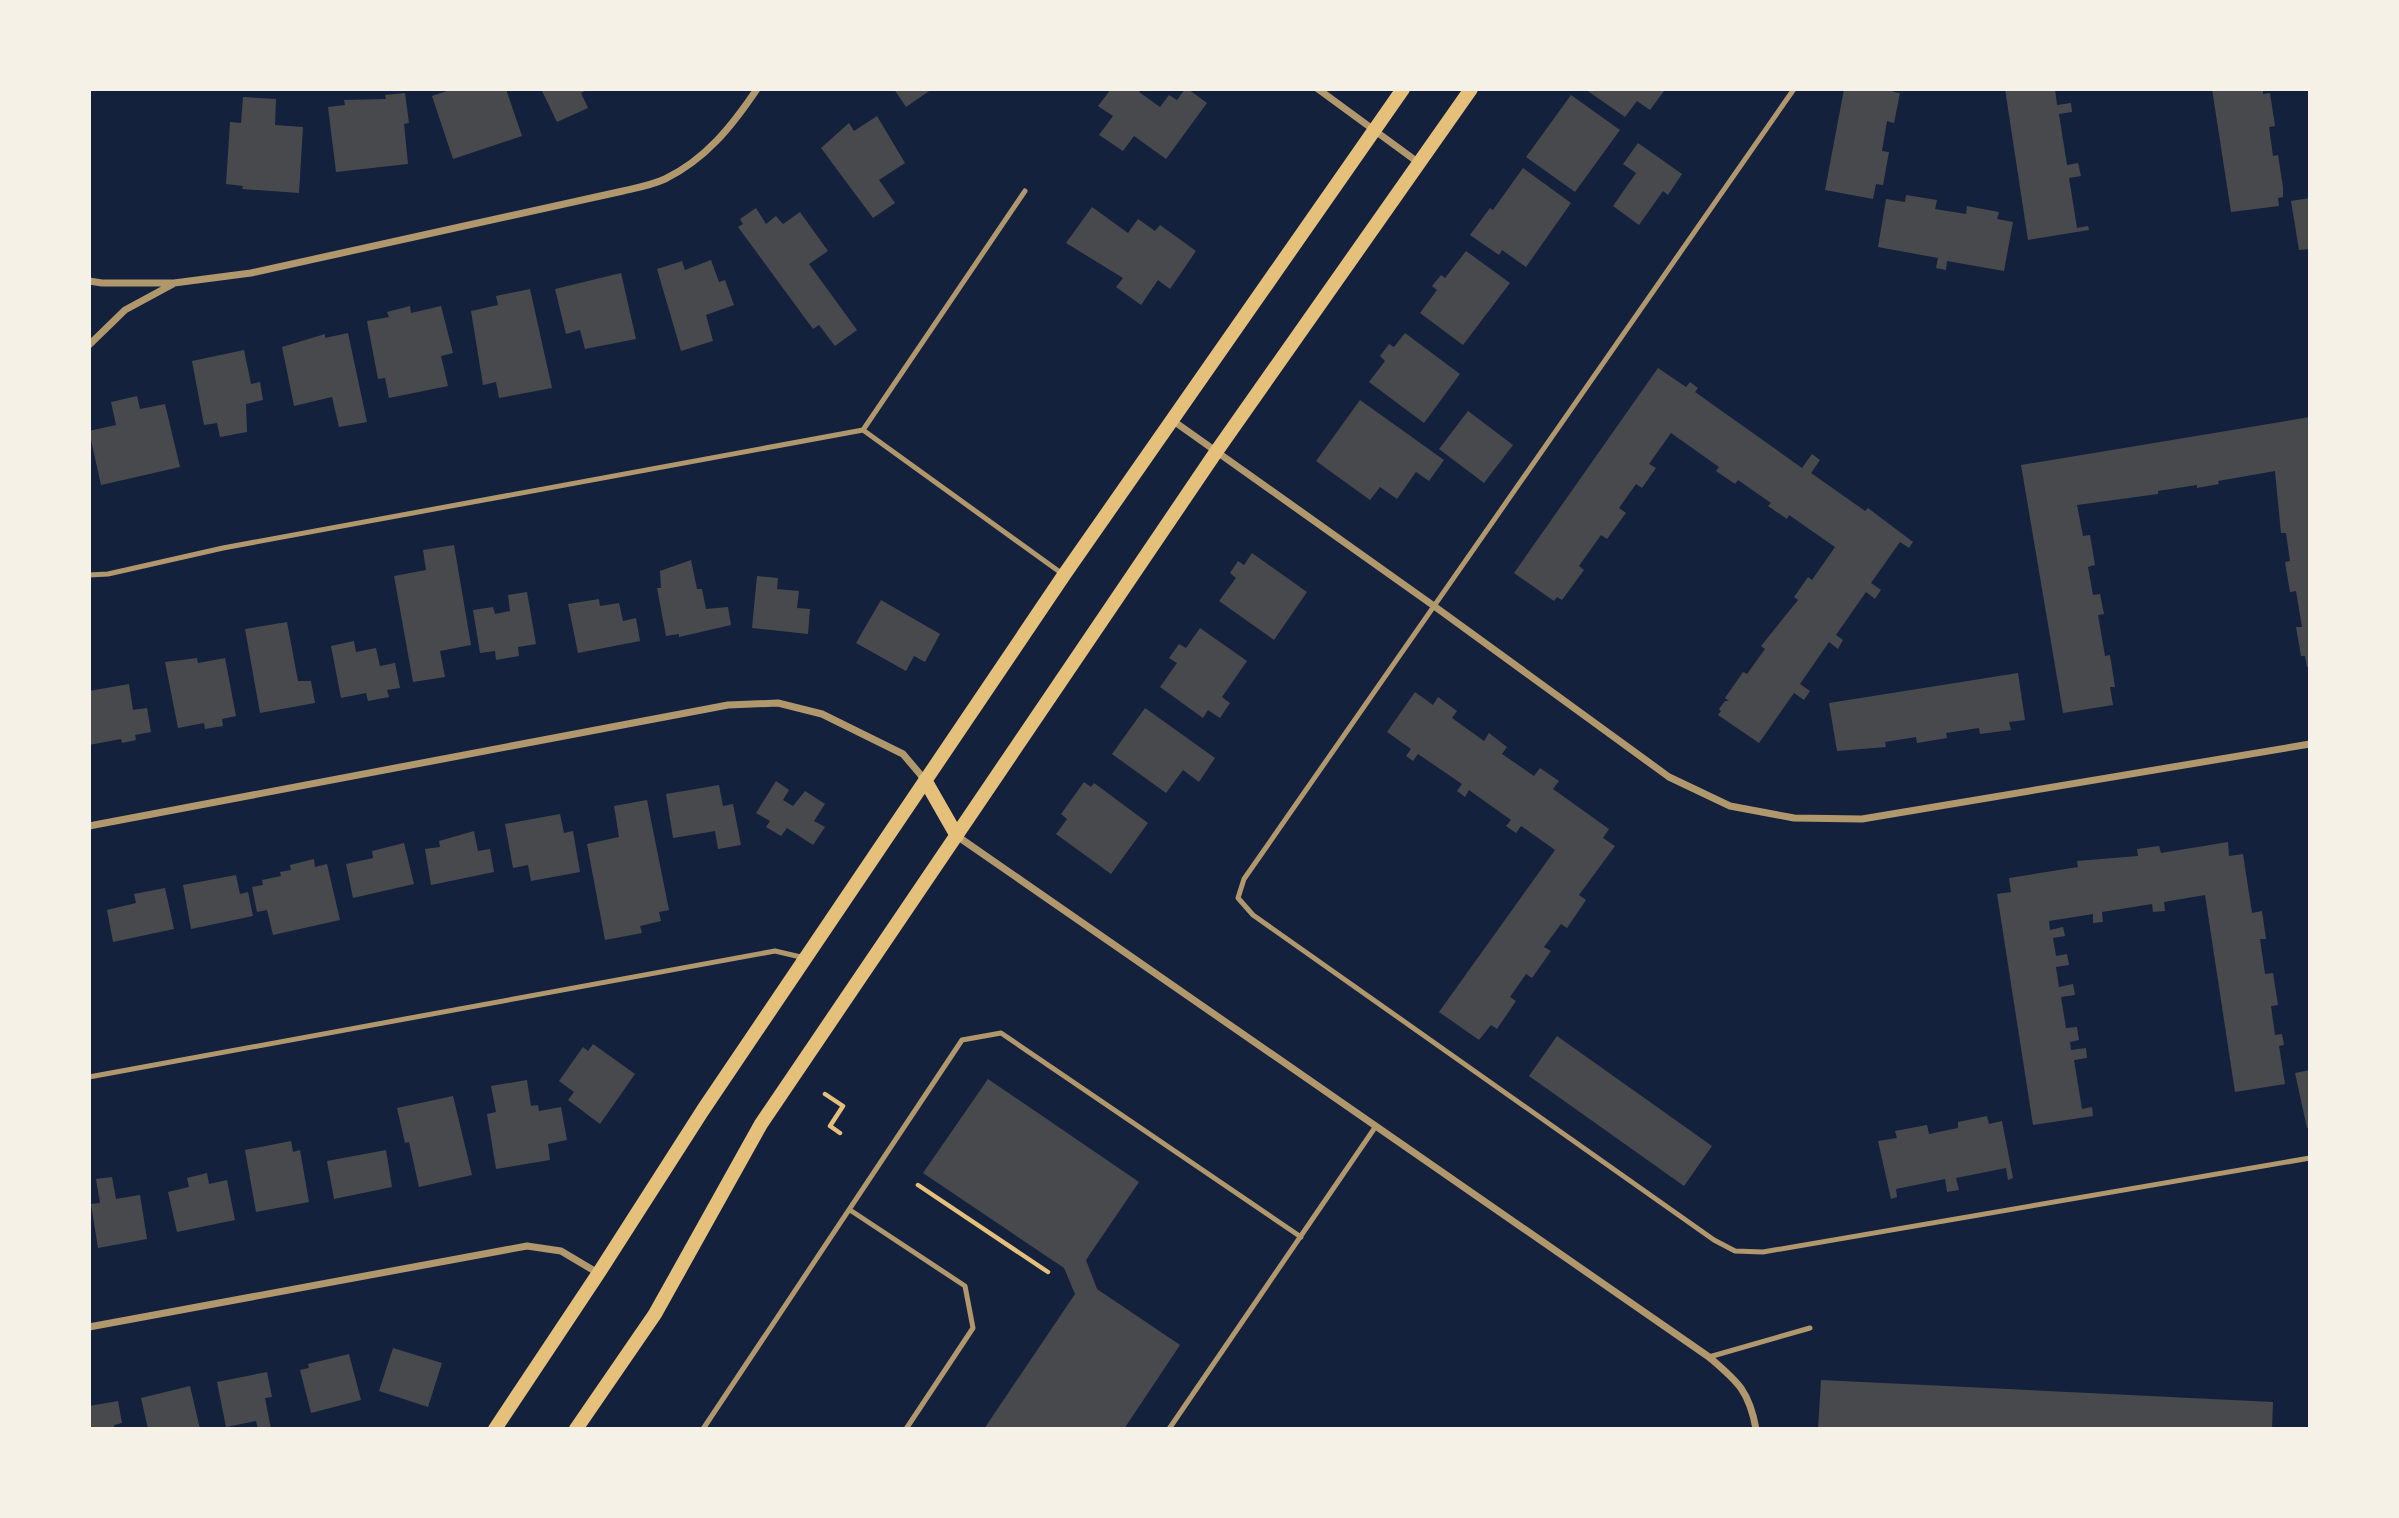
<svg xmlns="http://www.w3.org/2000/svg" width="2399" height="1518" viewBox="0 0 2399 1518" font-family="'Space Grotesk',sans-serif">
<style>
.building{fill:#48494c}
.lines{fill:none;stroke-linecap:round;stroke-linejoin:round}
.path{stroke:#e5c07b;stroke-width:4.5}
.service{stroke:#b1986c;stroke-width:5}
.minor{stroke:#b1986c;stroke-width:7}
.secondary{stroke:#e5c07b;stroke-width:14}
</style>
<rect width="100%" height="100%" fill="#14213d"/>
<path class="building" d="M453,89H506L522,136L453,159L432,96Z
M541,89H589L581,93L588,108L557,122Z
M894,89H932L906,107Z
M1111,89H1142L1139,92L1160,107L1169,95L1177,100L1185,89H1188L1207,103L1166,159L1134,136L1123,151L1099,135L1113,116L1098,106Z
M1585,89H1662L1664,91L1650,110L1637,101L1625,117Z
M1844,89H1894L1893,92L1900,93L1894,123L1887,121L1882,151L1889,152L1883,185L1876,184L1873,199L1825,190Z
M2005,89H2055L2057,105L2071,103L2072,112L2059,114L2067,165L2078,163L2081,176L2069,178L2077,228L2088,226L2089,230L2028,240Z
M2212,89H2263V94L2270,93L2275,126L2269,127L2273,156L2278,155L2283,187V197L2278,198L2279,206L2231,212Z
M405,93L409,123L404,124L408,164L336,172L328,107L345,105L344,100L386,99L385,95Z
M1571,95L1620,130L1575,192L1526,157Z
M243,97L276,99L275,125L303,127L299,193L242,189L243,186L226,184L230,122L241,123Z
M877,116L905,163L879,180L895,203L873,218L821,148L849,123L854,131Z
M1638,143L1682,174L1668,195L1663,191L1639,225L1613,206L1636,173L1623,164Z
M1523,168L1571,203L1526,267L1502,250L1499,255L1470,235L1490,208L1493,210Z
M1906,195L1937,200L1935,209L1966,214L1967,206L1999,212L1997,219L2013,222L2004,271L1947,261L1946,270L1936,268L1938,258L1878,247L1886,199L1905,202Z
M2310,198V249L2299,250L2291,201Z
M1092,207L1128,233L1138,219L1155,231L1160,225L1196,251L1170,289L1158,280L1141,305L1116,287L1123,278L1066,243Z
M756,208L766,224L776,216L783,224L800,212L828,251L809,264L857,330L835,346L819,325L813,329L738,227L743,224L740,219Z
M1466,251L1510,283L1463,345L1420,313L1437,290L1432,286L1441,275L1445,278Z
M711,260L719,282L725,280L734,305L706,315L713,341L681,351L657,269L682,261L685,270Z
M621,273L636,339L585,349L580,330L566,334L555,289Z
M530,289L552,388L499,398L496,382L483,385L471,311L498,305L496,296Z
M410,306L411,313L441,306L453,353L441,356L448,386L389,398L385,378L378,379L367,321L389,317L387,312Z
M348,333L367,422L339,427L332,397L294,406L282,347L325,334V338Z
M1405,333L1460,374L1424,423L1369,382L1385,361L1380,356L1389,344L1394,347Z
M244,350L251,384L260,382L263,400L246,404L247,432L220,437L217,423L204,425L192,361Z
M1658,368L1686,387L1690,382L1698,388L1695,392L1802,468L1812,454L1820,460L1811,473L1865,511L1868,508L1913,542L1909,548L1900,542L1871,583L1881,590L1875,599L1866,592L1836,635L1843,640L1838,649L1829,642L1800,684L1810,691L1804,700L1794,693L1759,743L1718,715L1721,711L1719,709L1725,701H1729L1725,698L1743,672L1747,674L1765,649L1761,646L1798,600L1794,597L1808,577L1812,580L1835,547L1789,515L1787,519L1768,506L1771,503L1738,480L1735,484L1716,471L1719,467L1671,433L1649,464L1656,468L1642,488L1636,484L1619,508L1626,513L1607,539L1601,535L1579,566L1584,570L1562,600L1557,597L1554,601L1514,573Z
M137,396L140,409L165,404L180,467L101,485L89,431L116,425L111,402Z
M1360,400L1444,460L1429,481L1416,472L1397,499L1380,487L1370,500L1316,461Z
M1468,411L1513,445L1484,483L1439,449Z
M2310,417V667H2307L2305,656H2301L2296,627H2302L2296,591L2290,592L2285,562L2290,561L2286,533H2281L2275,471L2218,481L2219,484L2197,488V485L2158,491V494L2077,505L2083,536L2090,535L2095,565L2088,567L2093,595L2100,594L2104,614L2098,615L2105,656L2110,655L2115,687H2110L2113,705L2063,713L2021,465Z
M454,545L471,645L440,651L445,677L413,682L394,576L426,570L423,550Z
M1252,553L1307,592L1274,640L1219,601L1236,578L1230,573L1238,561L1244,565Z
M691,560L697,589H702L706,609L728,607L731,625L679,637V634L666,636L657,588H661L660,571Z
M757,576L778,578L777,589L799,591L797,608L810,609L808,634L752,628Z
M527,592L536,644L518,647L519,656L496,660L495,651L480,653L473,610L493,607L495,614L510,611L508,595Z
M599,599L600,606L619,603L623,621L636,618L640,641L578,653L568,604Z
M881,600L940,634L925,662L914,656L906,671L856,643Z
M287,622L298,681H311L315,703L260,713L245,629Z
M1200,628L1247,661L1222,697L1230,703L1220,718L1208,710L1203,718L1160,687L1177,663L1169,658L1179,644L1186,648Z
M354,641L356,652L376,648L380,666L395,663L400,688L387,690L389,697L368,701L366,693L341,698L331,646Z
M197,658L198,663L225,658L236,716L222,719L223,726L205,729L204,723L178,728L165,662Z
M2018,673L2025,720L2009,722L2011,730L1980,734L1979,728L1946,733L1947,738L1917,743L1916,737L1885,742L1886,747L1837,751L1829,703Z
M129,684L133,710L147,708L151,732L135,735L136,740L122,743L121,739L89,745V691Z
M1415,692L1433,705L1438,697L1457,711L1452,718L1484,741L1489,733L1507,747L1502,754L1534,776L1540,768L1559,781L1553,789L1609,829L1603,838L1615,846L1579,895L1586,900L1567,928L1561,924L1544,947L1551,951L1532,978L1526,974L1510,997L1516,1001L1497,1029L1491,1025L1479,1040L1439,1012L1555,850L1521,826L1516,833L1506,826L1511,820L1469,790L1465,797L1457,791L1462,784L1418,754L1413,761L1406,756L1411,749L1387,732Z
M1145,708L1215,758L1199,782L1183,770L1166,793L1112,754Z
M776,781L789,790L783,800L793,806L805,791L825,804L814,821L825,827L813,845L787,828L781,836L766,827L770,821L756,813Z
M1084,782L1091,787L1094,783L1148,823L1111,874L1056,834L1067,819L1061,814Z
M719,785L723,806L733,804L741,845L718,849L715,831L673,838L666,794Z
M647,800L669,910L659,912L661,921L640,926L642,933L605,940L587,844L619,837L614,806Z
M560,814L564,833L573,831L580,872L531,881L528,865L513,868L505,824Z
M474,831L478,851L490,849L494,872L431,885L425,849L440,847L439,841Z
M2228,842L2229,856L2243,854L2252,913L2262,911L2266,939H2260L2265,974L2273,973L2278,1005L2271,1006L2275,1035L2282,1034L2284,1045L2279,1046L2285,1084L2235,1092L2205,895L2164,902L2165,911L2153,912L2152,904L2102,912L2103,922L2093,923V914L2049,921L2050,930L2063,927L2065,936L2053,938L2056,956L2067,954L2069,965L2056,967L2059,987L2073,984L2075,995L2061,997L2066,1028L2077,1027L2079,1040L2070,1042L2071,1050L2086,1048L2087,1058L2074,1060L2082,1109L2092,1107L2093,1116L2033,1125L1997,894L2011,892L2009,878L2078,867L2077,861L2138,856L2137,849L2159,846L2161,853Z
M404,843L414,884L353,898L346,864L373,858L372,851Z
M314,859L315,867L327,864L340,920L273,935L267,910L257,912L252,887L263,885L262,880L281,876L280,872L291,870L290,865Z
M236,875L240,894L248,892L253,916L191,929L183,885Z
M165,888L174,929L113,942L107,910L136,903L134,894Z
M1557,1036L1712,1146L1684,1186L1529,1076Z
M593,1044L635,1074L600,1124L568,1100L574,1092L559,1081L583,1047L588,1051Z
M2310,1070V1128H2307L2295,1073Z
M988,1079L1139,1182L1086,1260L1097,1289L1180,1345L1124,1429H984L1075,1294L1064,1268L923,1173Z
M527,1080L531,1106L538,1105L539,1111L561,1107L567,1140L548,1144L550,1160L496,1169L487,1114L496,1112L491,1086Z
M453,1096L472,1175L419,1187L409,1142L405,1143L397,1108Z
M1987,1116L1989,1124L2002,1121L2013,1178L2008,1180L2006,1168L1956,1178L1959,1190L1947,1192L1945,1179L1896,1189L1897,1197L1891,1199L1878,1141L1897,1138L1895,1131L1927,1125L1929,1134L1958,1128V1122Z
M291,1141L293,1152L300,1150L309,1202L256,1212L245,1150Z
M386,1150L392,1187L334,1199L327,1161Z
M207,1173L209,1184L227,1180L235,1220L177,1232L168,1192L189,1187L187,1178Z
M112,1177L116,1199L140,1195L147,1239L98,1248L91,1204L100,1203L96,1179Z
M393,1348L442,1363L428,1407L379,1391Z
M349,1354L361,1400L311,1413L300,1370L309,1368L308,1364Z
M267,1372L272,1397L265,1398L271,1429H258L256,1421L226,1427L217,1382Z
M1821,1380L2273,1402L2272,1429H1818Z
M190,1386L200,1429H148L141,1398Z
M118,1401L122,1423L114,1425L115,1429H89V1406Z"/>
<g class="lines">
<path class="path" d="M825,1094L843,1106L830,1126L840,1133
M918,1185L1048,1272"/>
<path class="service" d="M1794,89L1244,879L1238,898L1253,915L1714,1240L1735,1251L1763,1252L2310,1158
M863,430L1025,191
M89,575L108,574L223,548L863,430L1064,575
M89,1077L775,951L805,958
M850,1210L965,1286L973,1328L906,1429
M1709,1357L1810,1328
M703,1429L962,1040L1001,1033L1301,1237
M1169,1429L1376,1126"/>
<path class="minor" d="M1318,89L1419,163
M89,281L102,283H174L251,273L623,191C636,188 652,185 665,179C706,159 732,126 757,89
M89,345L125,310L173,284
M1172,420L1434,606L1669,777L1730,806L1794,818L1862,819L2310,744
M89,826L728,705L778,703L822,714L903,754L925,780
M957,836L1709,1357C1737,1381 1749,1390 1756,1429
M89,1327L527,1246L561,1251L598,1273"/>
<path class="secondary" d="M925,780L957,836
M495,1429L598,1274L703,1110L1064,575L1403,89
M576,1429L655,1314L761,1124L1216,452L1471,89"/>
</g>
<rect width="2399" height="1518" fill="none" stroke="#f6f1e7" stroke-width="182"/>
</svg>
